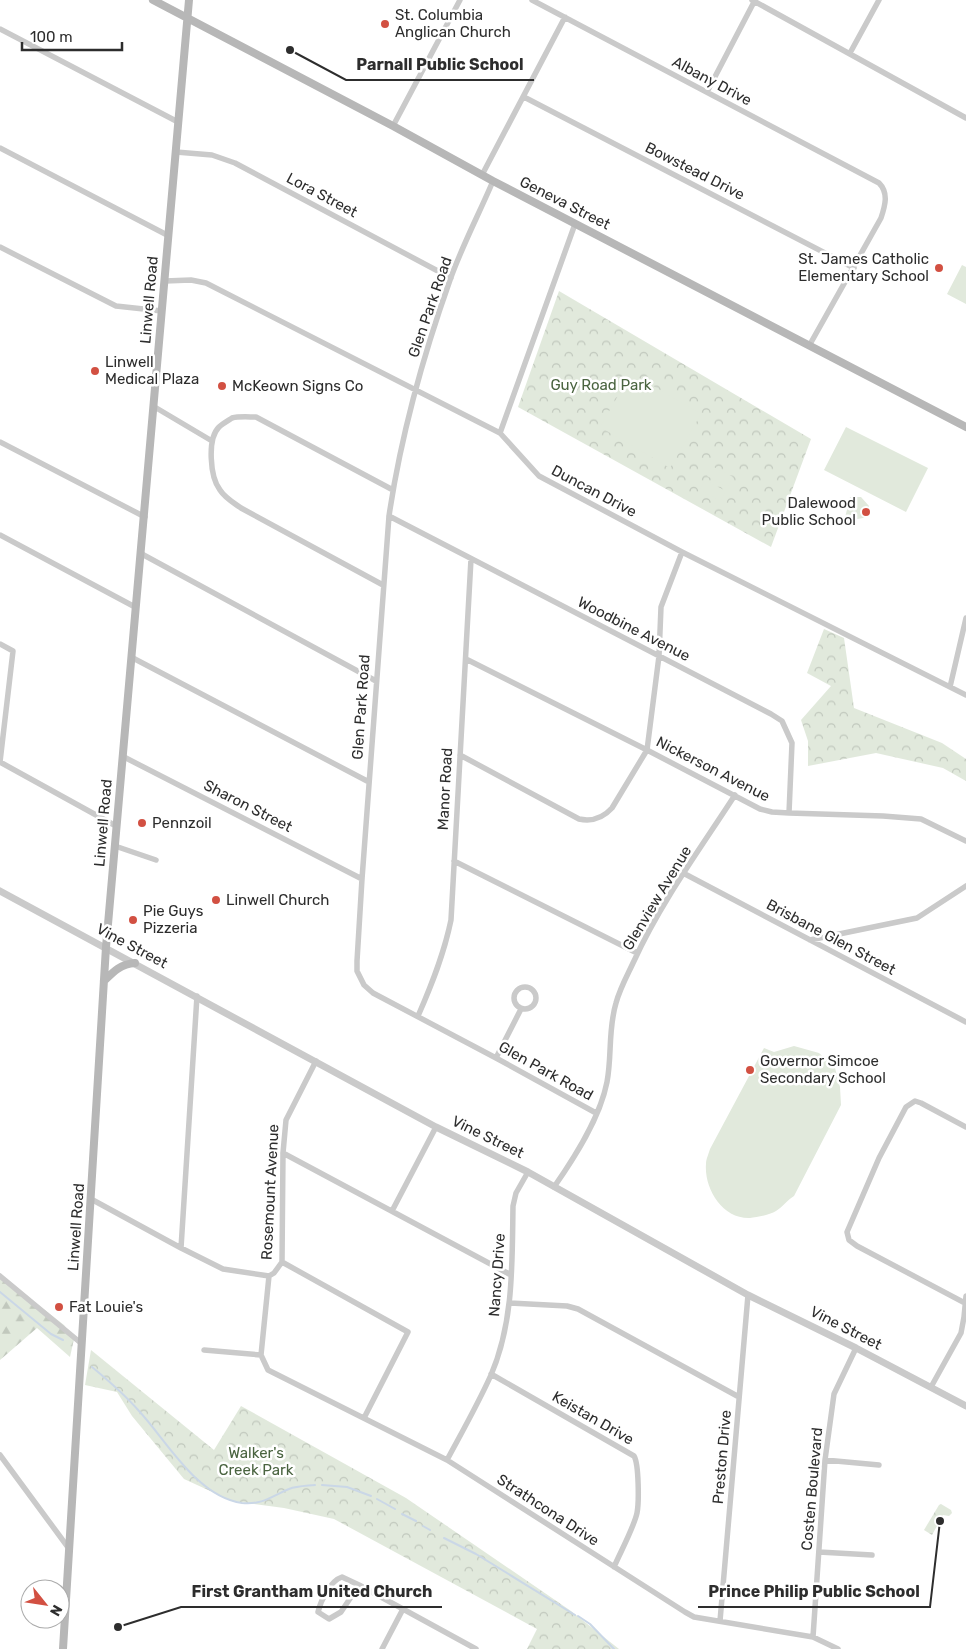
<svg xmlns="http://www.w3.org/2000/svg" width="966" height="1649" viewBox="0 0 966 1649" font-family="Rubik,sans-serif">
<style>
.forest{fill:url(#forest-firs)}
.park{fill:url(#park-crowns)}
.garden{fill:#e1e9dc}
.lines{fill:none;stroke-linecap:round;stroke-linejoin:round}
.stream{stroke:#cad7e7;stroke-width:2}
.minor{stroke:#cacaca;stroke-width:5.5}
.tertiary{stroke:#cacaca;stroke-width:7}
.secondary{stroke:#b7b7b7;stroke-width:8}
.poi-dot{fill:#d25042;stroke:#fff;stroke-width:2}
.labels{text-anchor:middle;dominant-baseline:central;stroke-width:5;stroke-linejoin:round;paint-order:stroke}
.poi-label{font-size:15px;fill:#2d2d2d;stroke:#fff;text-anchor:start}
.street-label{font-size:15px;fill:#2d2d2d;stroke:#fff}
.park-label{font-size:15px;fill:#4a6440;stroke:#fff}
.leader{fill:none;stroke:#2d2d2d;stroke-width:2}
.callout-dot{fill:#2d2d2d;stroke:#fff;stroke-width:2}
.callout-label{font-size:16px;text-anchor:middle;font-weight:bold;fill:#2d2d2d;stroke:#fff;stroke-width:5;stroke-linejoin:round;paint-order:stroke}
</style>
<defs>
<pattern id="forest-firs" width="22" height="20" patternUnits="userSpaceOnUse" patternTransform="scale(1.25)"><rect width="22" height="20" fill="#e1e9dc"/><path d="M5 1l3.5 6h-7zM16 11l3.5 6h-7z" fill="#c1c8bd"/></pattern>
<pattern id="park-crowns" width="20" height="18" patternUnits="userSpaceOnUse" patternTransform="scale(1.25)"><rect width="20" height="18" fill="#e1e9dc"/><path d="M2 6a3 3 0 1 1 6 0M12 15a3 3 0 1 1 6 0" fill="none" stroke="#c1c8bd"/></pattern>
</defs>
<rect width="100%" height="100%" fill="#fff"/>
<path class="forest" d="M0,1275L64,1325L74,1339L70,1357L37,1328L0,1360Z"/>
<path class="park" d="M559,291L811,439L771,547L518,407Z
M824,629L844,638L854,708L942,743L966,759V781L943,768L876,753L808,766V741L801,720L831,686L807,673Z
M91,1350L214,1450L241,1406L406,1498L571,1611L619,1649H527L537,1629L334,1519L284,1508L232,1501L184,1479L132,1416L117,1392L85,1385Z
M941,1504L951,1510L952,1513L949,1516L943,1515L932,1535L924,1530L939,1505Z"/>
<path class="garden" d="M962,265L966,267V304L947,294Z
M631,373L701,414L670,468L600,427Z
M846,427L928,468L906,512L824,470Z
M712,466L733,477L728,487L707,476Z
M705,480L726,491L721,501L700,490Z
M850,497H861L869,506V515L863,518L852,520L846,527L844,522Z
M794,1046L819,1053L835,1068L840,1087L841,1105L794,1196C787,1200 783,1207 776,1211C770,1215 757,1217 750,1218C722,1219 704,1188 706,1164C706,1159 709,1153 710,1149L764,1048L774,1052Z"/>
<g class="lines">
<path class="stream" d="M0,1292L51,1334L63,1340
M92,1367C109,1381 125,1395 139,1411C167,1441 197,1497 242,1503C263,1505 272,1496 289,1489C297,1486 306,1486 315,1485
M322,1485L347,1487L371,1496
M377,1499L395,1509
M402,1514L416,1521
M423,1526L430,1530
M444,1538L476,1554L575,1615
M578,1616L590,1624L614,1649"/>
<path class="minor" d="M532,0L879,183C889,193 885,206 881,218L809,346
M752,0L966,118
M0,29L178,122
M850,53L879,0
M707,92L754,2
M524,97L854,268
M393,126L460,0
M0,148L169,236
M176,152L212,155L235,163L451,278
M482,175L565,17
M493,181C479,214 462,246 450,280C423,356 401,435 389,516L362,879L357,961V971L364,985L373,993L496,1058L596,1113
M0,247L116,306L162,311
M165,281L191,280L206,283L500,433L539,476L682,552L966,695
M153,406L212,441
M500,433L575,224
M0,442L145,517
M389,516L771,714L782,721L792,743L789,813
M0,535L135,607
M140,553L376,681
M383,585L241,508C234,503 225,498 220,490C210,477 207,439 219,427C222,424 229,420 232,418C239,416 249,417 256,417L393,490
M0,644L13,651L0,762
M131,657L369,782
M466,659L647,750L760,809L772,812L789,813L883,816L921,819L966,841
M950,687L966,618
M460,755L579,819C593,822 603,818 612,808L647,750L659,656L661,607L682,552
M122,756L362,879
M0,762L116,826
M115,846L156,860
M454,861L637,953
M685,874L966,1022
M810,940L917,918L966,886
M514 998a11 11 0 1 1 22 0a11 11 0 1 1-22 0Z
M418,1016C432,984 444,954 451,920L471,559
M496,1058L521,1009
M283,1153L511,1275
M554,1187C575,1157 600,1118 607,1082C612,1056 608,1029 616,1003C620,988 628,974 634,961C661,902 700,849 735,795
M91,1199L181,1248L223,1269L269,1276
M392,1211L436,1127
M181,1248L197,996
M282,1262L408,1332L364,1418
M0,1276L82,1344
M269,1276L274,1273L282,1262L283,1153L286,1120L316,1061
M510,1303L567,1306L578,1309L739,1397
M965,1303L857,1246L849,1240L847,1232L879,1158L906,1107L915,1101L921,1103L966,1127
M204,1350L261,1355
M261,1355L268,1370L447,1460L685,1612L694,1617L813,1637L838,1649
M261,1355L269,1276
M491,1374L634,1456C639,1464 639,1503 637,1513C634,1527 620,1553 614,1567
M931,1387L961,1333L964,1317L966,1296
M0,1455L70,1550
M447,1460C462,1432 478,1404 491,1375C514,1322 512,1262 513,1206L516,1193L528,1172
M825,1460L879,1465
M819,1552L872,1555
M359,1585L341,1612L329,1619L318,1612C321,1600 330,1581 342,1577L359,1585L476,1649
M720,1621L748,1295
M813,1637L825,1460L834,1394L856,1348
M382,1649L403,1609"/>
<path class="tertiary" d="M0,891L436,1127L528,1172L748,1295L856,1348L966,1406"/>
<path class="secondary" d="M153,0L393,126L493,181L966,427
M104,981C114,971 121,964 135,963
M63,1649L106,947L189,0"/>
</g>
<g class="poi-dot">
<circle cx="385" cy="24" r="5"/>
<circle cx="939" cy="268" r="5"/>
<circle cx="95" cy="371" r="5"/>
<circle cx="222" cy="386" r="5"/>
<circle cx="866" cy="512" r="5"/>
<circle cx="142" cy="823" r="5"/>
<circle cx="216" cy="900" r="5"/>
<circle cx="133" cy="920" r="5"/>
<circle cx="750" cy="1070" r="5"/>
<circle cx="59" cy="1307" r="5"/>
</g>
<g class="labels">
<g class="poi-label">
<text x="395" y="15">St. Columbia<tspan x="395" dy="17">Anglican Church</tspan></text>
<text x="929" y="259" text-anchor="end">St. James Catholic<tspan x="929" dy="17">Elementary School</tspan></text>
<text x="105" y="362">Linwell<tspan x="105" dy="17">Medical Plaza</tspan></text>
<text x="232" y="386">McKeown Signs Co</text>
<text x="856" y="503" text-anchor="end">Dalewood<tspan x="856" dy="17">Public School</tspan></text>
<text x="152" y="823">Pennzoil</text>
<text x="226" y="900">Linwell Church</text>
<text x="143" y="911">Pie Guys<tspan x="143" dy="17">Pizzeria</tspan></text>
<text x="760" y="1061">Governor Simcoe<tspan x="760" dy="17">Secondary School</tspan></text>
<text x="69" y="1307">Fat Louie's</text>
</g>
<g class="street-label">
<text transform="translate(712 81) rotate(28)">Albany Drive</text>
<text transform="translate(695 171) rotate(27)">Bowstead Drive</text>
<text transform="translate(322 195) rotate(28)">Lora Street</text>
<text transform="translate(565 203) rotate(27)">Geneva Street</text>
<text transform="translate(149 300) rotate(-85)">Linwell Road</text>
<text transform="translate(430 307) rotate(-71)">Glen Park Road</text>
<text transform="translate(594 491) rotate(28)">Duncan Drive</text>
<text transform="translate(634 629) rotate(27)">Woodbine Avenue</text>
<text transform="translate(361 707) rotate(-86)">Glen Park Road</text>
<text transform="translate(713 769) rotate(27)">Nickerson Avenue</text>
<text transform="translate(445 789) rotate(-87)">Manor Road</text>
<text transform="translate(248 806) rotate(27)">Sharon Street</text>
<text transform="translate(103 823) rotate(-85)">Linwell Road</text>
<text transform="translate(657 898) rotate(-59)">Glenview Avenue</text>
<text transform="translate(831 937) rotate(28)">Brisbane Glen Street</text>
<text transform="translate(132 946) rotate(28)">Vine Street</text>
<text transform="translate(546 1071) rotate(29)">Glen Park Road</text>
<text transform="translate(488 1137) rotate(26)">Vine Street</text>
<text transform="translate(270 1192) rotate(-87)">Rosemount Avenue</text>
<text transform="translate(76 1227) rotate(-86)">Linwell Road</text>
<text transform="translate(497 1275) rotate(-86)">Nancy Drive</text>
<text transform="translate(846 1328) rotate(27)">Vine Street</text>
<text transform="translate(593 1418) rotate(30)">Keistan Drive</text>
<text transform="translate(722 1457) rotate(-85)">Preston Drive</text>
<text transform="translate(812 1489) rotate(-85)">Costen Boulevard</text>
<text transform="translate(548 1510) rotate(33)">Strathcona Drive</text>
</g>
<g class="park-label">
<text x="601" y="385">Guy Road Park</text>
<text x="256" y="1453">Walker's<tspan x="256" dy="17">Creek Park</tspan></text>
</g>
</g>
<path class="leader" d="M290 50L346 80H534M940 1521L930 1607H698M118 1627L181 1607H442"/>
<g class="callout-dot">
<circle cx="290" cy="50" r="5"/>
<circle cx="940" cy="1521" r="5"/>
<circle cx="118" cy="1627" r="5"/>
</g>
<g class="callout-label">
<text x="440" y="70">Parnall Public School</text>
<text x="814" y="1597">Prince Philip Public School</text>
<text x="312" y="1597">First Grantham United Church</text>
</g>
<g transform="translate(45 1604) rotate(120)"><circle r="24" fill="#ffffff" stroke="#ababab"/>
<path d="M0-4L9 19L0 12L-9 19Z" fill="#d25042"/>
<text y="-8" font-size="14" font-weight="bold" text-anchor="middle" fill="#2d2d2d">N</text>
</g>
<path d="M22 42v8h100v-8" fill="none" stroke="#2d2d2d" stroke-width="2.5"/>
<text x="30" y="42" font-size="15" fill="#2d2d2d" stroke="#ffffff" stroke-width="4" paint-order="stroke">100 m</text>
</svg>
